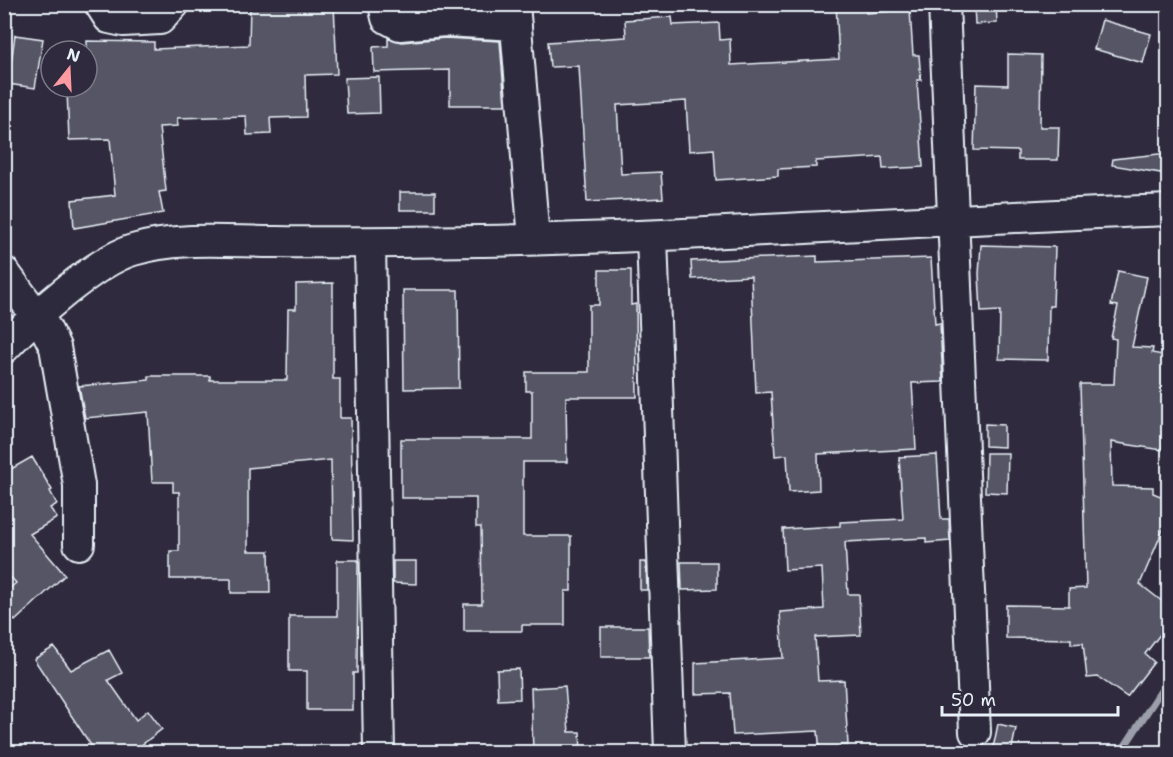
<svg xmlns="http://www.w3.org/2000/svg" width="1173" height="757" viewBox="0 0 1173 757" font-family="'Shantell Sans',sans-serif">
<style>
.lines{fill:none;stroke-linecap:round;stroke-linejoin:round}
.stream{stroke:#9c9fab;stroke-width:7}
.building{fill:#575565;stroke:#e8f1f8;stroke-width:1.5}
.minor-casing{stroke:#e8f1f8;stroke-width:34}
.minor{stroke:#2f2a3d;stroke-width:30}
</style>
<rect width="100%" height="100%" fill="#2f2a3d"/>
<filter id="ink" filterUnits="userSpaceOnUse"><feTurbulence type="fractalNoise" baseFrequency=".0167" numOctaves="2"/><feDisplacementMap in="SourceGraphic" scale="12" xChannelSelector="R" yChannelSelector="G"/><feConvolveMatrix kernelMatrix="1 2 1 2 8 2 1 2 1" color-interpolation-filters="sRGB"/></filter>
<g filter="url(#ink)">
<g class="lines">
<path class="stream" d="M1121,752L1168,680"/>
</g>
<path class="building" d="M250,4H334L337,74L305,75L306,117L270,118L271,134L247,135L246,116L177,118L178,126L159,127L166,191L159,192L163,213L74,228L72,200L115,195L110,139L69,140L67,90H87V41L154,42V49L249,45Z
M836,4H866V13L910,10L913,55H919L921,80H917L923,167L883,169L882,157L816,161V167L778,169V176L716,180L714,149L689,151L686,101L617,105L621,174L661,172L663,198L587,202L579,66L550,67L548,42L626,37L625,20L672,17L673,25L719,23L720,40L730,39L731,65L839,59Z
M974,4H996L997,23L975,24Z
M1102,20L1151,34L1143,63L1094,49Z
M15,35L43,39L35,88L8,84Z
M388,38L402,42L445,38L500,41L505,105H450V70L374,72L373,47L388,46Z
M1008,54L1041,55L1040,127H1059L1058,160H1018V151L974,150L976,84L1008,85Z
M379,77L380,113L347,114L345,78Z
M1168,153L1167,174L1112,165L1113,159Z
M400,192H435V210H400Z
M981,245L1055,247L1053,306H1049L1048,360L999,359L1000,311L981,312L979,274Z
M817,256V262L931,258L935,324L940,323L943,382L912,383L916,449L818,454L819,490L789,492L787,455L775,456L771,392L756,393L751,276L692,279L691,261Z
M599,270H631V305L636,304L637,397H566L567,462H523V536H571V591H565V625H522V631H464V604H482L481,527H476V498H401V439H532V391H526V372H589V305H599Z
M1118,271L1147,277L1132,347L1153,348L1152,353L1168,356V420H1166L1162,450L1111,442L1112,486L1153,487V493L1168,499V518L1140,584L1168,606V624L1145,654L1154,662L1127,697L1098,677L1087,678L1083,643L1071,644V639L1006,638V605L1069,606V589L1086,588L1080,384H1114L1116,339L1111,338L1118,306L1111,305Z
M333,283V379H340V418H351L353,540L332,539L331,460L248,468V551H269L270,593H231V579H170V551H179V492H173V482H152L148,412L85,418L79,386L149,380V376H210V380H287L288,309H296V284Z
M403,290H458L459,388L404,389Z
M985,424L1004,425V447L985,446Z
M986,453H1008L1007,493L985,492Z
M937,455L941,519H949L950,541L926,543V538L845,542L848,594H859L861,635L815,637L818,681L844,680L848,745H839V753H820L818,731L733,735L730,693L695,694V663L783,658L780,612L824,609L822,568L785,570L783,529L840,526V522L903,519L899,457Z
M32,457L52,490L50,491L57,504L50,508L57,518L30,534L65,575L15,621L4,609V593L16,583L4,570V473Z
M337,560H358L357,673H353V710H307V671H289V616H337Z
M393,561H416V584L393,583Z
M640,562H646L647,590H640Z
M681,562H717V589L682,590Z
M601,627H648L649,657H601Z
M54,647L71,670L109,650L122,673L108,680L136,720L148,710L162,729L131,753H96L34,659Z
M519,669L520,699L498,700L497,670Z
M565,686L569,732H580L581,753H533L531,688Z
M998,724L1016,728L1011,753H992Z"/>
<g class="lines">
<defs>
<path id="minor" d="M100,4L109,18L123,21L160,19L174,4
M384,4L387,18L400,25L445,21L516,25
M514,4L534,239
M944,4L975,732
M652,236L670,752
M370,243L379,752
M4,272L46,329L55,347L79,485V544
M4,348C32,318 95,261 133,250C179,236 229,242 277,242C345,243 413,242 482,241C711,236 940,219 1168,210"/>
</defs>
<use href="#minor" class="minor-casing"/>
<use href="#minor" class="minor"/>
</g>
</g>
<rect width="1173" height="757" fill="none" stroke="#2f2a3d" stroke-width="24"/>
<rect x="12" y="12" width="1149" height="733" fill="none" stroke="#e8f1f8" stroke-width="2" filter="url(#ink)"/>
<g transform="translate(69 69) rotate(18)"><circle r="28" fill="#2f2a3d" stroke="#797a88" stroke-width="1.5"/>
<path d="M0-4.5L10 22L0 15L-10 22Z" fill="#ff9aa2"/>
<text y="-9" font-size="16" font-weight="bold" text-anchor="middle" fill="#e8f1f8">N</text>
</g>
<path d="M942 706v9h176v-9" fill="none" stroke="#e8f1f8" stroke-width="3"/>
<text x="951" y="706" font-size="18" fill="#e8f1f8" stroke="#2f2a3d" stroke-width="4.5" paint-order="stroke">50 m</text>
</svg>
